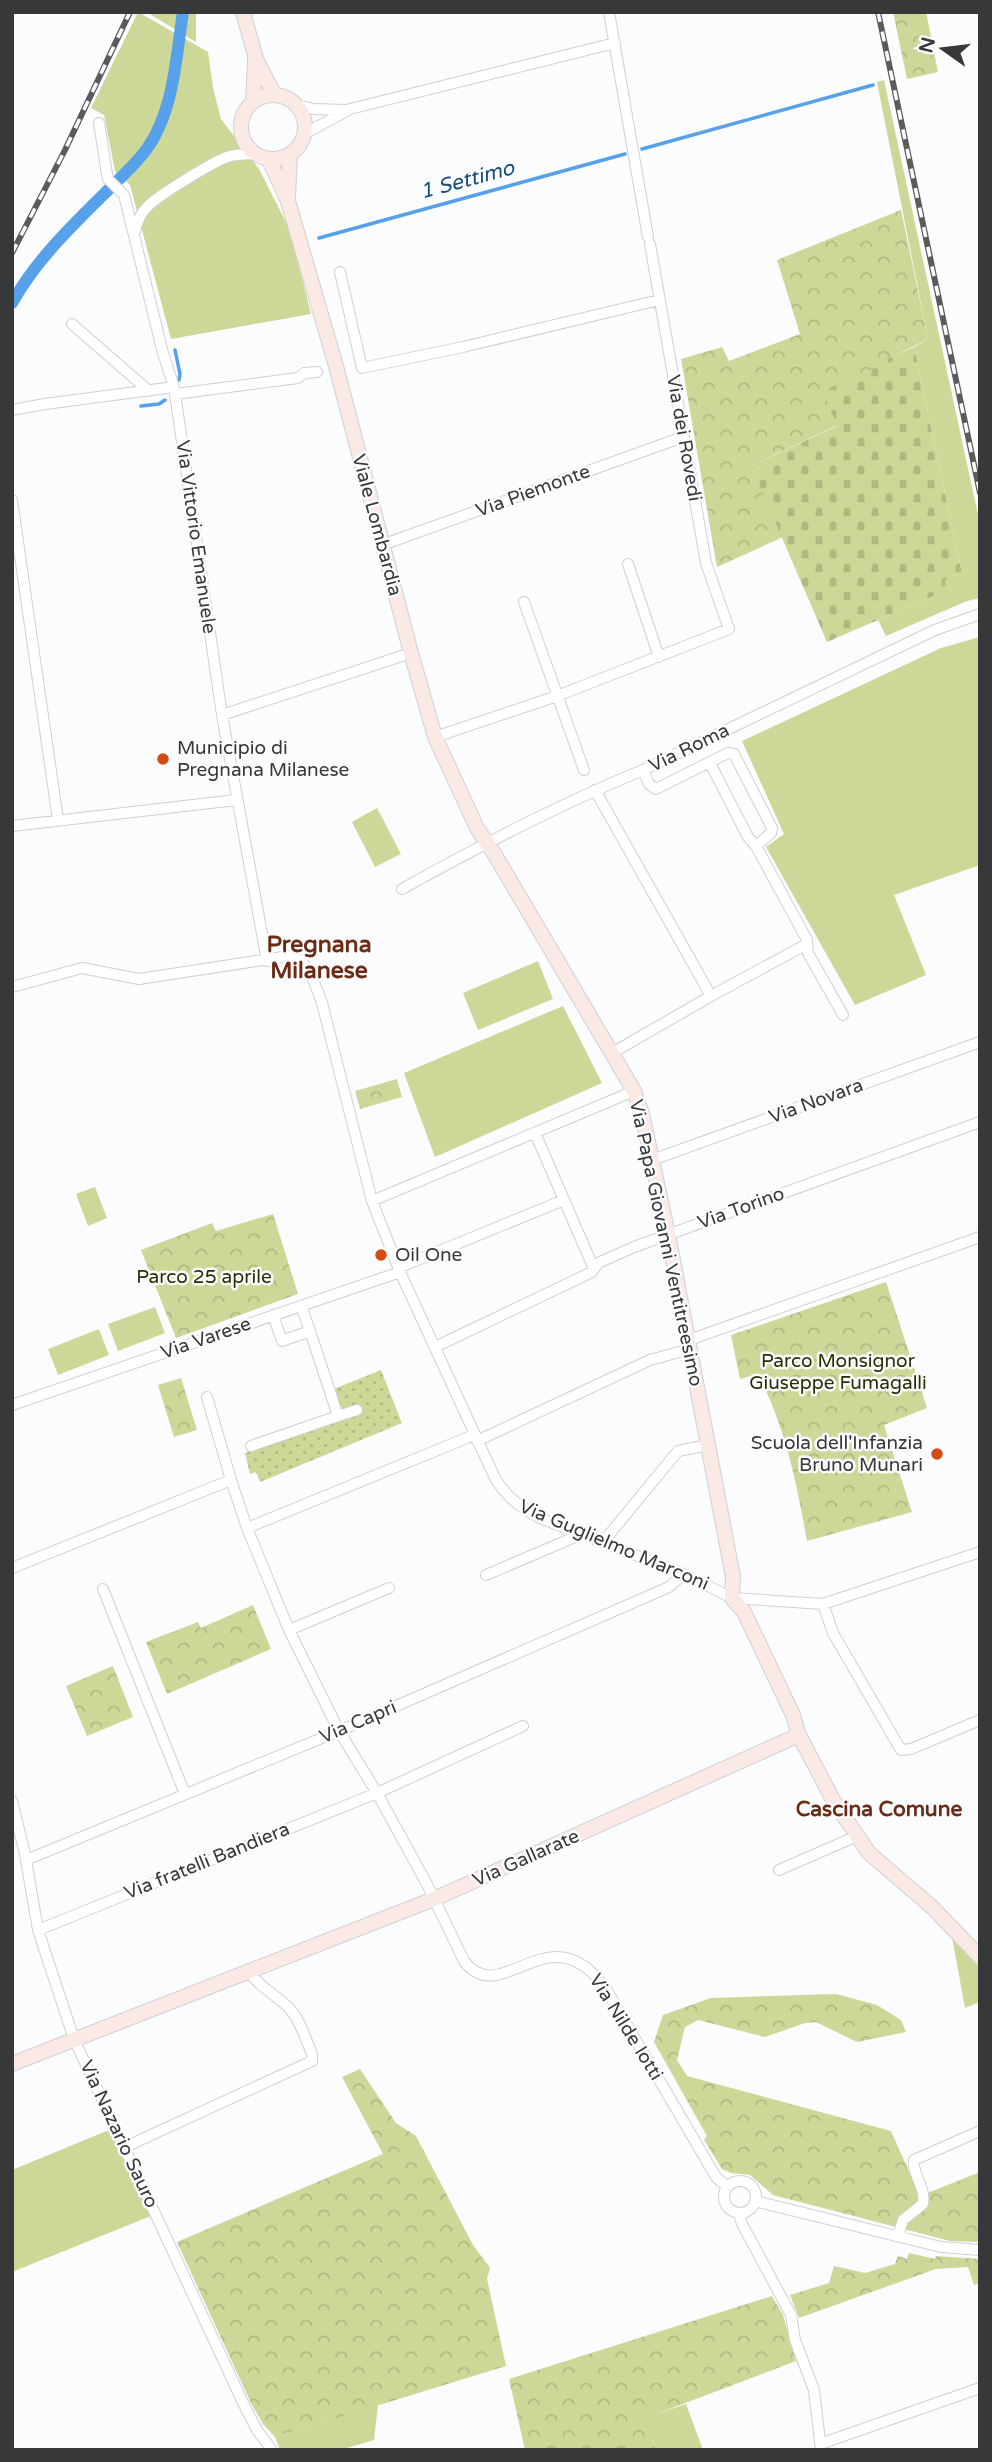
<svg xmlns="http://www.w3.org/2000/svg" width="992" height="2462" viewBox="0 0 992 2462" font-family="'Varela Round',sans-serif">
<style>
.grass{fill:#cdd797}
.forest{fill:url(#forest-crowns)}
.cemetery{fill:url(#cemetery-stones)}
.garden{fill:url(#garden-dots)}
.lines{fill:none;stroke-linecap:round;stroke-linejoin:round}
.stream{stroke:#56a1e9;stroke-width:3.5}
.canal{stroke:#56a1e9;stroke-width:12}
.street-casing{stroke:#cfd0d2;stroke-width:12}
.secondary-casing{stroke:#cfd0d2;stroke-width:16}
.street{stroke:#fff;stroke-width:10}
.secondary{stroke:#fbe9e6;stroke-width:14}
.rail-casing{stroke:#5a5b5c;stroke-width:6}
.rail{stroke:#fbfcfe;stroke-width:3.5;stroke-dasharray:10;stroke-linecap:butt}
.poi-dot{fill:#d24c16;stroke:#fbfcfe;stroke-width:2.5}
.labels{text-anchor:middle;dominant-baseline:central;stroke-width:5;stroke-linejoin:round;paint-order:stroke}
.street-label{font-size:19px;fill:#373839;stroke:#fbfcfe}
.poi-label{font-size:19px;fill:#373839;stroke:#fbfcfe;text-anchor:start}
.park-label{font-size:19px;fill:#2a2e01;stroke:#fbfcfe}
.water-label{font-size:21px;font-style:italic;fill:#174d7b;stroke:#fbfcfe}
.neighbourhood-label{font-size:21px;font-weight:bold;fill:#6c2b14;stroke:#fbfcfe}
.quarter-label{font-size:23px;font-weight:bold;fill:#6c2b14;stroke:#fbfcfe}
</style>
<defs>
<pattern id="forest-crowns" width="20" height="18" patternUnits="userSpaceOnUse" patternTransform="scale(1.75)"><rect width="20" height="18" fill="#cdd797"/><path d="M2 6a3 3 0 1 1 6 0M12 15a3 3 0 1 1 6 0" fill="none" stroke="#b1b983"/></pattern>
<pattern id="cemetery-stones" width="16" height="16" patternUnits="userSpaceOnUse" patternTransform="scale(1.75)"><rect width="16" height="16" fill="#cdd797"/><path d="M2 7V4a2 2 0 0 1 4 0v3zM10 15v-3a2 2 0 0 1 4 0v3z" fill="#b1b983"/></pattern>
<pattern id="garden-dots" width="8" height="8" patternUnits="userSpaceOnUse" patternTransform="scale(1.75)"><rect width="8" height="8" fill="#cdd797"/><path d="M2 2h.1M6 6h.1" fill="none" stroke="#b1b983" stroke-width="1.8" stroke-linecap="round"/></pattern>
</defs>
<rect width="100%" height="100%" fill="#fbfcfe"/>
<path class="grass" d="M138,12L208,52L213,88L221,119L259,169L290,230L311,314L171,339L130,185L115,171L104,115L91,108Z
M148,12H196V42L148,13Z
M884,80L980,524V598L967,601L886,636L878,620L938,594L944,580L962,573L914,347L928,339L877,82Z
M980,637V865L894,895L926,975L855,1005L766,847L784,834L742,741L941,648Z
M377,808L401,854L375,867L352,822Z
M538,961L553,999L478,1030L463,993Z
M563,1006L602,1083L435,1157L404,1073Z
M95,1187L107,1218L88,1226L76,1194Z
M155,1307L165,1333L118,1351L108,1324Z
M99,1329L109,1355L58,1375L48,1349Z
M952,1937L980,1968V2002L965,2008Z
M109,2130L151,2216L12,2272V2170Z
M686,2404L703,2450H656L642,2419Z
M378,2405L374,2440L340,2450H280L275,2437Z"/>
<path class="forest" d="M893,12H926L938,72L907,79Z
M901,210L928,339L888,359L889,362L824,391L838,425L751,466L783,537L717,567L681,359L722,347L729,361L800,334L777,260Z
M397,1079L402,1097L360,1109L355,1091Z
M273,1214L298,1294L176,1338L141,1250L212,1223L216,1231Z
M886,1282L927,1408L884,1425L912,1512L807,1541C797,1484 785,1426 758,1374L740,1379L731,1335Z
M181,1378L197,1430L174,1437L158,1385Z
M253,1605L271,1649L167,1694L146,1642L198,1622L201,1628Z
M113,1666L133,1717L87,1736L66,1686Z
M836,1994L877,2005L901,2020L906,2032L857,2042L816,2022L805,2023L765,2037L698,2020L685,2027L677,2060L687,2076L891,2131L920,2196L980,2172V2242L950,2241L773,2195L750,2175L731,2173L722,2169L704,2140L707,2136L654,2042L663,2015L711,1998Z
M360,2069L396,2123L416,2136L473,2245L490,2268L487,2279L506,2366L275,2437L263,2424L251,2403L177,2242L383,2154L342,2077Z
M909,2253L935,2259L936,2256L980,2259V2283L974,2285L968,2267L936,2269L799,2318L790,2295L829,2283L834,2266L865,2273L895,2264L898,2256L907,2259Z
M772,2296L783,2315L796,2361L643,2419L656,2450H525L509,2379Z"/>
<path class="cemetery" d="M914,347L962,573L945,580L946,588L938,594L827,642L751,466L837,426L823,391L888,362L887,359Z"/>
<path class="garden" d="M381,1370L402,1423L260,1482L256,1472L250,1474L245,1453L361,1412L358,1405L341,1410L334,1389Z"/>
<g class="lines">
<path class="stream" d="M642,149L873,85
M319,238L625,154
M175,350L180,374L179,380
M141,406L159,404L165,400"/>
<path class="canal" d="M12,303C36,260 70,228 105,193C119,179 134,166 146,150C174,112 176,57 183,12"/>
<defs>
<path id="street" d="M609,12L648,237
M298,105L313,109L347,110
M99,123L107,174L108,179L124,195L163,353L174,387L222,715L267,961
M306,133L350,109L615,43
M135,231C137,222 140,214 147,207C157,196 213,162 227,157C236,154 245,154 255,154
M340,272L362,368L463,347L659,300
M72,324L149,391
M175,394L298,378L304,373L317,372
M12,410L45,404L174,387
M12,500L58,820
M382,545L683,437
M628,564L659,657
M524,602L584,770
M222,715L411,653
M435,737L557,696L729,629L706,563L650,244
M643,770L649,784L656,789L728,753L734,754L772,828L771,833L756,846L748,837L712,767L707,764
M595,790L711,996
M12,826L236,800
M756,846L807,940L808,953L843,1015
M402,889C481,845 560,804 643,770L935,630L980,614
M12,987L82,968L139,979L289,956C306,954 317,989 322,1003L372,1201L400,1272L495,1478C507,1498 520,1507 540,1518L684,1574L732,1598L823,1604L980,1552
M612,1053L711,996L807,944
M535,1133L594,1269
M652,1160L980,1042
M372,1201L634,1091
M398,1268L564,1200
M301,1306L310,1331
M689,1340L980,1237
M435,1347L592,1272L598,1263L634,1247L980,1122
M207,1397L231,1480L247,1528L289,1630L339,1731L377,1793L428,1886L464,1961C502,2011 549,1909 606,1989L716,2177L727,2187
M12,1405L400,1272
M338,1416L357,1410
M477,1441L650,1360L690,1349
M251,1446L338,1416L310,1331L282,1341L273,1315
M247,1528L474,1435
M603,1542L678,1451L708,1445
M12,1568L231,1480
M486,1575L582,1534
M103,1589L185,1794
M823,1604L833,1633L901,1750L911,1749L980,1720
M289,1630L389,1588
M12,1801L25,1854L38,1930L74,2039L245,2407L257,2430L272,2450
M26,1860L339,1731L669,1587L684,1574
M779,1870L857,1836
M38,1930L377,1793L523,1726
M125,2147L312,2061V2054C306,2040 301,2022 290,2009C277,1995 260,1988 249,1972
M724 2197a16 16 0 1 1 32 0a16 16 0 1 1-32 0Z
M755,2201L941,2247L980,2250
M739,2213L742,2224L791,2315L795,2340L814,2390L821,2450
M898,2236L903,2220L923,2204C926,2187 912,2175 914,2160L980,2131
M820,2444L980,2388"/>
<path id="secondary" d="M243,12L256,59L274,94
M241 127a32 32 0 1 1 64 0a32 32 0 1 1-64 0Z
M253,102L255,60
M269,160L288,201L336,366L411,653L435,737L477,828L495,855L634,1091L642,1114L668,1234L733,1577L732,1598L744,1612L793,1715L799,1735L833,1800L869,1853L933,1908L980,1957
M288,196L290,155
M12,2064L434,1899L799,1735"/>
</defs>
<use href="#street" class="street-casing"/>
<use href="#secondary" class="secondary-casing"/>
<use href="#street" class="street"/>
<use href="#secondary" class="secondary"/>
<defs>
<path id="rail" d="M878,12L980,493
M12,253L65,150L130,12"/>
</defs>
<use href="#rail" class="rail-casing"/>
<use href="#rail" class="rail"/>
</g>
<g class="poi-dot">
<circle cx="163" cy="759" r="7"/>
<circle cx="381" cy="1255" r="7"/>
<circle cx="937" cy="1454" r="7"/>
</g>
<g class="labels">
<g class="street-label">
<text transform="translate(684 438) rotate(80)">Via dei Rovedi</text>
<text transform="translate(533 491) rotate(-20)">Via Piemonte</text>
<text transform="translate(377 525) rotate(75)">Viale Lombardia</text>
<text transform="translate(196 537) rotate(82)">Via Vittorio Emanuele</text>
<text transform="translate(689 748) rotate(-26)">Via Roma</text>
<text transform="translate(816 1101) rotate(-20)">Via Novara</text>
<text transform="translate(741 1208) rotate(-20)">Via Torino</text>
<text transform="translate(666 1243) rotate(78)">Via Papa Giovanni Ventitreesimo</text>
<text transform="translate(206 1338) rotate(-19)">Via Varese</text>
<text transform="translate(614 1545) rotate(23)">Via Guglielmo Marconi</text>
<text transform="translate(358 1722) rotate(-23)">Via Capri</text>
<text transform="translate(526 1858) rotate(-24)">Via Gallarate</text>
<text transform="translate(207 1861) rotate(-22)">Via fratelli Bandiera</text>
<text transform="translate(626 2027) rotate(58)">Via Nilde Iotti</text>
<text transform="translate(119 2134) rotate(65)">Via Nazario Sauro</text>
</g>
<g class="poi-label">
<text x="177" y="748">Municipio di<tspan x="177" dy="22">Pregnana Milanese</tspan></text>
<text x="395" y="1255">Oil One</text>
<text x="923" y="1443" text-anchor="end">Scuola dell'Infanzia<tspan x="923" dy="22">Bruno Munari</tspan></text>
</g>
<g class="park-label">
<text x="204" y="1277">Parco 25 aprile</text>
<text x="838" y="1361">Parco Monsignor<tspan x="838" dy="22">Giuseppe Fumagalli</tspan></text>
</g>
<g class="water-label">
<text transform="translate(467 180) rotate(-15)">1 Settimo</text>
</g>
<g class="neighbourhood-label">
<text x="879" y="1809">Cascina Comune</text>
</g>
<g class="quarter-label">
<text x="319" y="945">Pregnana<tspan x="319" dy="26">Milanese</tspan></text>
</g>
</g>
<rect width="992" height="2462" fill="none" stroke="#373839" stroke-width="28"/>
<g transform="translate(943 49) rotate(284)" stroke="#fbfcfe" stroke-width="5" paint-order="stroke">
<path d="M0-5L12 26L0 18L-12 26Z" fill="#373839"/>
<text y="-10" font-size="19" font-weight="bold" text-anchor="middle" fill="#373839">N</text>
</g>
</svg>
